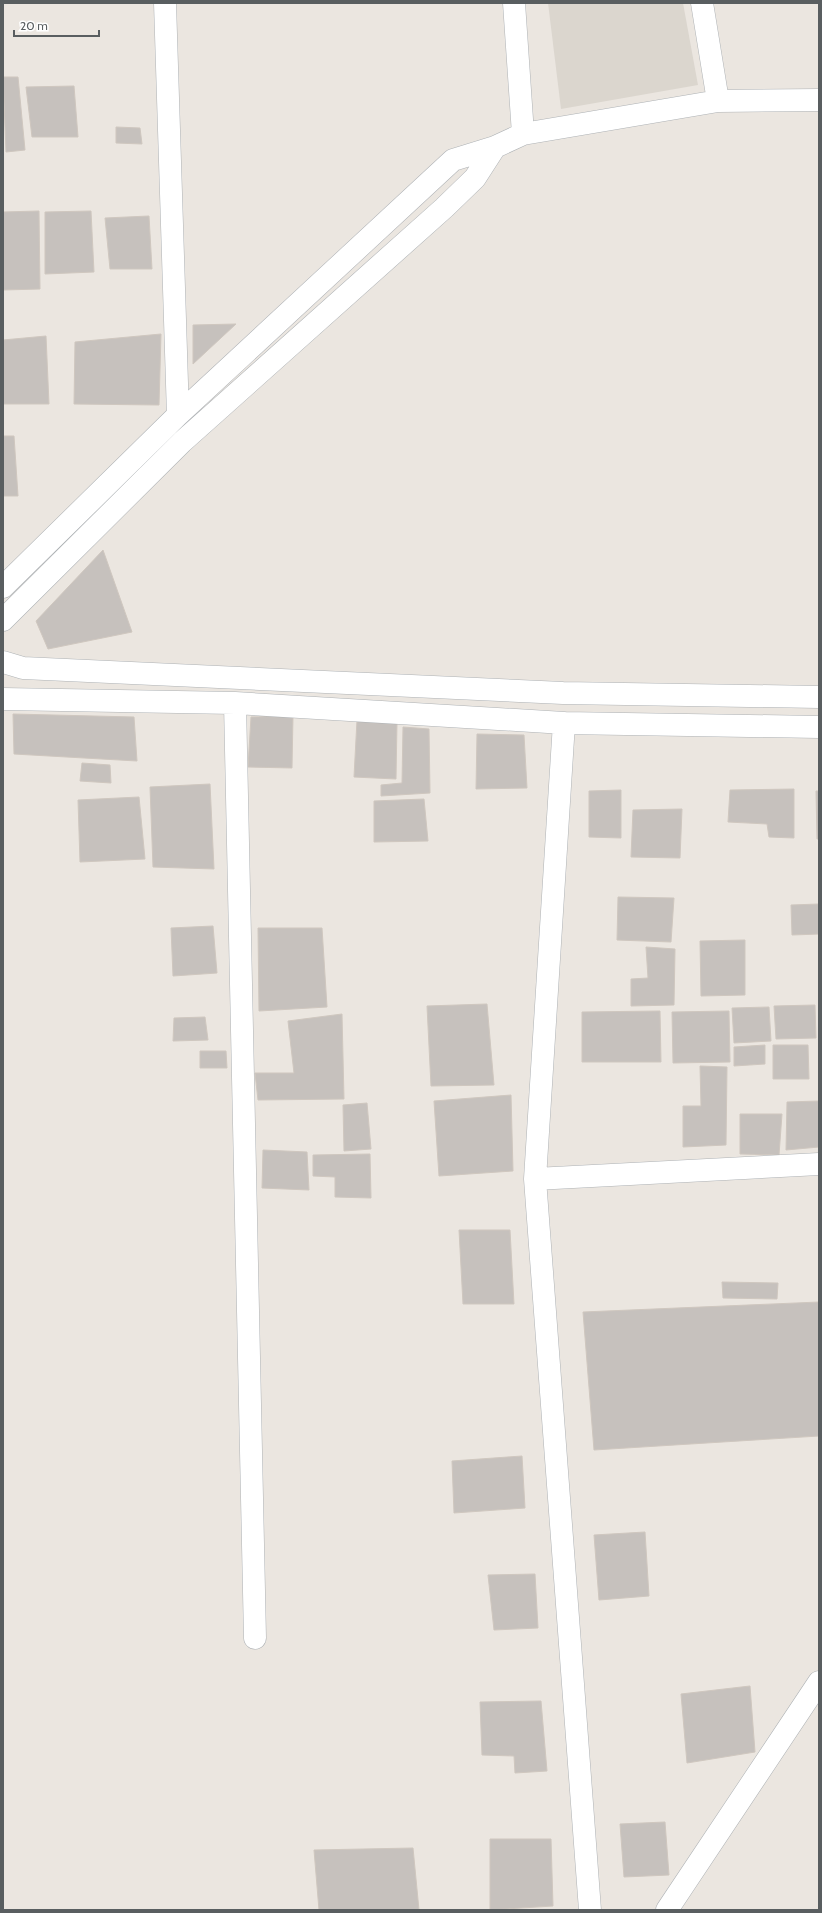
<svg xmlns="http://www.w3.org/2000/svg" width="822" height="1913" viewBox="0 0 822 1913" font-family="Cabin,sans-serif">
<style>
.education{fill:#dbd6ce}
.building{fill:#c6c1bd;stroke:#cfc7bf}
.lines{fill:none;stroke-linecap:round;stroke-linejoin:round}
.minor-casing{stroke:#aeb2b5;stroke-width:23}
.minor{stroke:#fff;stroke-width:22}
</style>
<rect width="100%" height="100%" fill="#ebe6e0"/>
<path class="education" d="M548,3H683L698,85L561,109Z"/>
<path class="building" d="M3,77H18L25,150L6,152Z
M74,86L78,137H32L26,87Z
M116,127L140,128L142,144L116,143Z
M39,211L40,289L3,290V212Z
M91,211L94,272L45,274V212Z
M149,216L152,269H110L105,218Z
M236,324L193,364V325Z
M161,334L159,405L74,404L75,342Z
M46,336L49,404H3V340Z
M3,436H14L18,496H3Z
M103,550L132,632L48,649L36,621Z
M13,714L134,717L137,761L14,754Z
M293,716L292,768L248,767L251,717Z
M357,720L397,722L396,779L354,777Z
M403,727L429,729L430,793L381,796V785L402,783Z
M477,734L524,735L527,788L476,789Z
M82,763L110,765L111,783L80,781Z
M210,784L214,869L153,867L150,787Z
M794,789V838L769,837L767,824L728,822L730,790Z
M621,790V838L589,837V791Z
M816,791H819V839H817Z
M139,797L145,859L80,862L78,800Z
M424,799L428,841L374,842V801Z
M682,809L680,858L631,857L633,810Z
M618,897L674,898L671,942L617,940Z
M819,904V934L792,935L791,905Z
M213,926L217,973L173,976L171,928Z
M258,928H322L327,1007L259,1011Z
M745,940V995L701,996L700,941Z
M646,947L675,949L674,1005L631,1006V979L648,978Z
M487,1004L494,1085L431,1086L427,1006Z
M815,1005L816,1038L776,1039L774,1006Z
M769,1007L771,1041L734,1043L732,1008Z
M660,1011L661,1062H582V1012Z
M729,1011L730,1062L673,1063L672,1012Z
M342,1014L344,1099L258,1100L255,1073H294L288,1021Z
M205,1017L208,1040L173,1041L174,1018Z
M765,1045V1064L734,1066V1047Z
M773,1045H808L809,1079H773Z
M200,1051H226L227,1068H200Z
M700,1066L727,1067L726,1145L683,1147V1106H701Z
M511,1095L513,1171L439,1176L434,1101Z
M819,1101V1147L786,1150L787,1102Z
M367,1103L371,1149L344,1151L343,1105Z
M740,1114H782L779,1155L740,1154Z
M263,1150L307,1152L309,1190L262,1188Z
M370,1154L371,1198L335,1197V1177L313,1176V1155Z
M459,1230H510L514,1304H463Z
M722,1282L778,1283L777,1299L723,1298Z
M819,1302V1436L594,1450L583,1312Z
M522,1456L525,1508L454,1513L452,1461Z
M645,1532L649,1596L599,1600L594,1535Z
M535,1574L538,1628L494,1630L488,1575Z
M750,1686L755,1752L687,1763L681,1694Z
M541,1701L547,1771L515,1773L514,1756L482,1755L480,1702Z
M665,1822L669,1875L624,1877L620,1824Z
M490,1839H551L553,1906L490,1910Z
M413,1848L419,1910H319L314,1850Z"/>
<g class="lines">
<defs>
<path id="minor" d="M165,3L178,415
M514,3L523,134
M702,3L718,101
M3,587L178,415L453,160L495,147L523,134L718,101L819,100
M3,620L182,442L444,208L475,178L495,147
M3,662L23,668L563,693L819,697
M3,699L235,703L564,723L819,727
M235,703L255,1638
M564,723L535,1179L590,1910
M535,1179L819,1164
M667,1910L819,1682"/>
</defs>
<use href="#minor" class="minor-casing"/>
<use href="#minor" class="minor"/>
</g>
<rect width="822" height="1913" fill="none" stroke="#595e60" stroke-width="8"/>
<path d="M14 30v6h85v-6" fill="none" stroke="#595e60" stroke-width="2"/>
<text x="20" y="30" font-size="12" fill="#595e60" stroke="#ffffff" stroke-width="3" paint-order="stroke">20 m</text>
</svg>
